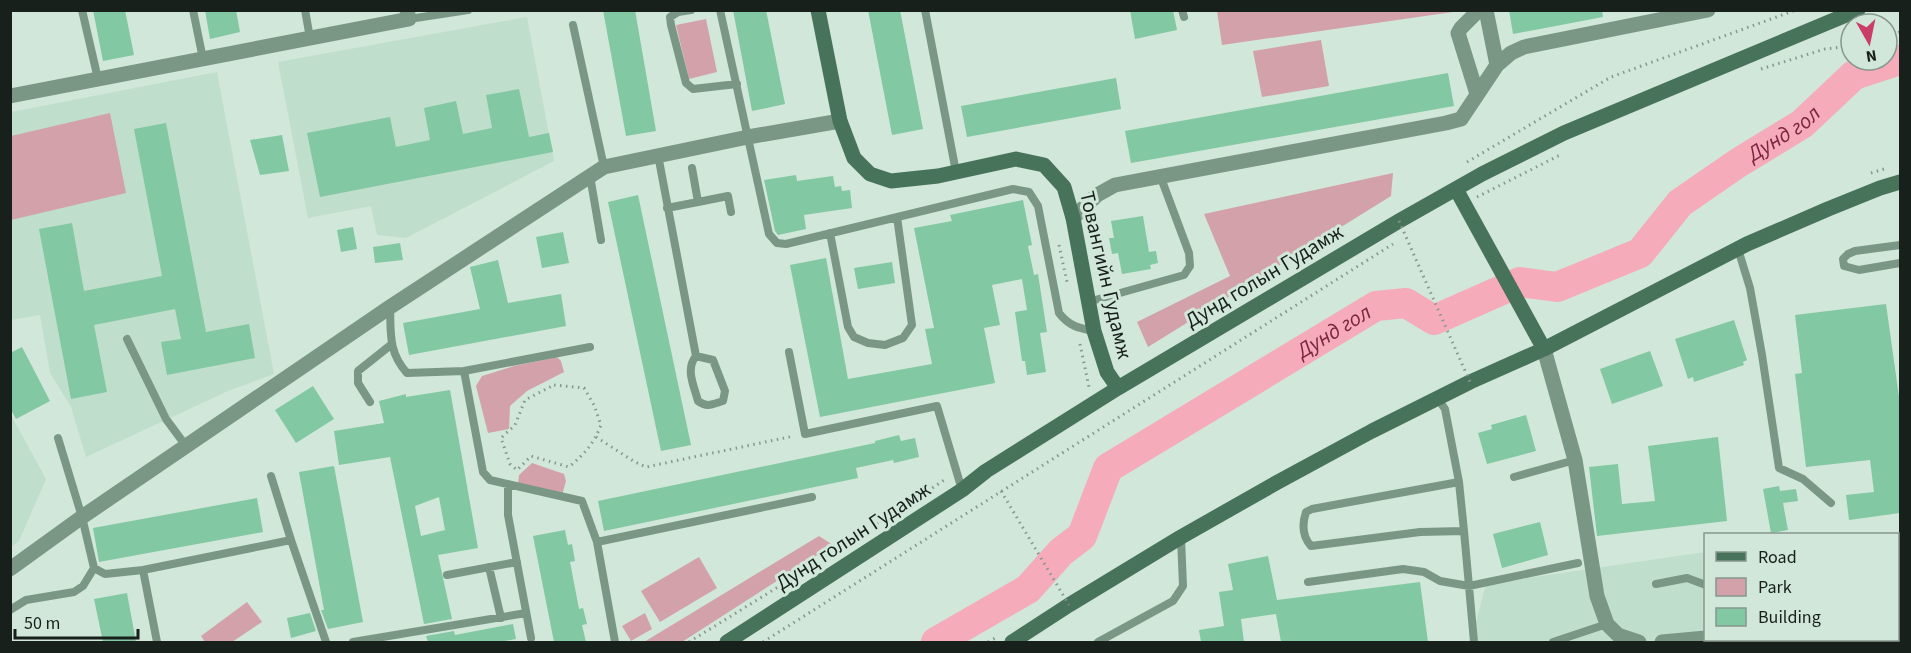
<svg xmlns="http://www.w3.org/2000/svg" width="1911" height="653" viewBox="0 0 1911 653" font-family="'Source Sans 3',sans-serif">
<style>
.built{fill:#c0decc}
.green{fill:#d3a1aa}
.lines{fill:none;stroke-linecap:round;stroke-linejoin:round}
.river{stroke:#f6abba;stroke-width:30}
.building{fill:#82c8a2;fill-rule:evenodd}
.path{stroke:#87978d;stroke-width:3;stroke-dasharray:1.5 4.5;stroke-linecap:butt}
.lane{stroke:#7a9786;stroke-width:8}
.street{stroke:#7a9786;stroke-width:15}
.secondary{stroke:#48735b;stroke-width:15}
.path-bridge{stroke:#87978d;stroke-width:3;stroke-dasharray:1.5 4.5;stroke-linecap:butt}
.labels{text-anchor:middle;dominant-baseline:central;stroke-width:6;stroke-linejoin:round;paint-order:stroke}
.street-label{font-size:21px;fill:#18201c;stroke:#d1e7d9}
.water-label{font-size:22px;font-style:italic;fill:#7c2640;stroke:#d1e7d9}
</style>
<rect width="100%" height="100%" fill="#d1e7d9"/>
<path class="built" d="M527,17L554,161L406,238L377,235L371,206L308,218L278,62Z
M217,72L274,374L228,391L86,457L71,407L50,373L40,315L11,320V112Z
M10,413L46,479L19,541L11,547Z
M1705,552L1706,640H1776L1777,642H1471L1486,584Z"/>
<path class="green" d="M1453,11V12L1222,45L1217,11Z
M706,19L717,72L689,79L676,25Z
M1321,40L1329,86L1262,97L1253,51Z
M110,113L126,193L11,220V136Z
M1393,173L1391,196L1148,347L1137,322L1230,276L1204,214Z
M557,357L561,361L564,372L527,391L510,406L509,429L488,433L476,386L482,376L514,366Z
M532,463L564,474L566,481L562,495L518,484L519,475Z
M819,536L833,545L682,642H644Z
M699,557L717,588L660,622L641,591Z
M247,602L262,622L232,642H205L201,636Z
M645,613L652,629L631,641L622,626Z"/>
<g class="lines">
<path class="river" id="s1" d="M936,642L1028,589L1061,552L1082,536L1108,468L1376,306L1406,303L1434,320L1520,282L1557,287L1640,253L1680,203L1738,163L1802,124L1854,75L1900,60"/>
</g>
<path class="building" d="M93,10H125L134,55L103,61Z
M205,10H236L240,32L210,39Z
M603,10H635L656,131L626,136Z
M733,10H766L785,104L752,111Z
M868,10H900L923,129L892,135Z
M1130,10H1173L1177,30L1135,39Z
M1509,10H1602L1603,17L1513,34Z
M1448,73L1454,106L1131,163L1125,131Z
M1116,78L1121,109L967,137L961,106Z
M519,89L529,137L549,133L553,152L320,197L307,133L390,117L396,147L430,140L424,108L456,101L463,134L492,128L486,95Z
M166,123L206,332L249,324L255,358L167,375L161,342L181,339L175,309L94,325L107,392L71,399L39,229L72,223L84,291L162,276L134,129Z
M282,135L289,171L260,175L250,140Z
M796,175L797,181L833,176L835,187L841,186L842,191L850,190L852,208L804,215L806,229L778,235L775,231L764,180Z
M638,195L691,445L661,451L608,202Z
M1023,200L1032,245L1028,246L1034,275L1038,274L1047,332L1040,333L1046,372L1027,375L1025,361H1022L1015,312L1027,310L1022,279L992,285L1000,325L984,328L995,383L820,417L790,265L826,258L848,379L932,364L925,329L934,328L914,228L952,221L950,215Z
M1143,216L1149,252L1156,251L1158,263L1150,265L1151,269L1122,274L1118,253L1112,254L1109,238H1114L1111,221Z
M353,227L357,249L341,252L337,230Z
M563,232L569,263L542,268L536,237Z
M400,243L403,260L375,263L373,247Z
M498,260L508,303L561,294L566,326L409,355L403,323L480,309L470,267Z
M892,262L895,283L858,289L854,268Z
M1886,304L1900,404V513L1849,520L1846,495L1874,492L1870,460L1806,467L1795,374L1802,373L1795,315Z
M1734,320L1747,360L1743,362L1744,365L1694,382L1693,377L1688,379L1675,339Z
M22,347L50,401L16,419L10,408V353Z
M1650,351L1663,386L1612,404L1600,369Z
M313,386L334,419L296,443L275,410Z
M450,390L478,548L438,555L452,619L424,624L390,457L339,465L334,431L384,423L379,401L406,394V397ZM439,497L445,530L421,536L415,506Z
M1526,415L1536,451L1487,464L1478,433L1492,429L1491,425Z
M899,435L901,441L915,438L919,457L894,463L893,460L856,468L858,478L604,531L598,501L875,443V441Z
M1718,437L1727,521L1597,536L1589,467L1618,464L1622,504L1655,501L1648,446Z
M334,466L363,622L328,629L321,610H324L299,472Z
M1779,486L1780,491L1796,489L1798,501L1783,503L1788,530L1771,533L1763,489Z
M257,498L263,532L99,562L93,528Z
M1540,522L1548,555L1502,568L1493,534Z
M565,530L568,545L572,544L575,561L570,562L579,609L583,608L587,624L582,625L586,642H554L533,536Z
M1268,556L1277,600L1420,582L1428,642H1281L1276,614L1241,619L1244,642H1201L1199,630L1224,626L1219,592L1233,590L1228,564Z
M127,593L136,642H103L94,599Z
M310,613L316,631L291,638L287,618Z
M513,624L516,639L499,642H428L426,636L454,631L455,635Z"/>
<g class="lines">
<path class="path" d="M1887,37L1900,32
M1761,69L1825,49L1851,46
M1467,162L1611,77L1796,10
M1871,173L1884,169
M1477,197L1560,155
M1059,245L1067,282
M1080,344L1089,387
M554,385L584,388L594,405L601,425C593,445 585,453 569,467L531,456L517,470L510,464L501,438L515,425L525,400Z
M596,437L635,462L646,467L794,436
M689,642L804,571L946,479
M763,642L1393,244
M988,642L997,637"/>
<path class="lane" d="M82,10L98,79
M193,10L203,59
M305,10L310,38
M691,10L678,12L670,17L671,25L686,83L693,89L737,84
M720,10L769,234L777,243L786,244L1013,189L1029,192L1038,206L1059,313C1069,326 1078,328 1094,331
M925,10L956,172
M1182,10L1184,17
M409,19L468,10
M573,25L604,167
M658,155L696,356
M590,176L601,240
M698,202L728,196L731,212
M667,208L698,202L692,168
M830,233L848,327L854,337L868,343L885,345L903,338L912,325L897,217
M1900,245L1855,251L1848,254L1843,259L1844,266L1859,270L1900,263
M1738,249L1750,288L1762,355L1779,468L1803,479L1831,503
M1088,302L1184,275L1190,266L1189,253L1161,178
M390,307C391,333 388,352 407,373L464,371
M127,339L166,419L186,446
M590,347L464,371L483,472L490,480L582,501L597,542L615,642
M789,352L805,434L937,406L962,490
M696,356L713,360L725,391L723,401C713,404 707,408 698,401C694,386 685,369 696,356Z
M1438,399L1445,409L1459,482L1464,531
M370,402L358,383V371L392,344
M58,438L82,517L94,568L105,574L143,570
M271,476L291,540
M1514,477L1575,460
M1459,482L1312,509L1306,512C1302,524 1302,536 1311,546L1420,532L1464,531L1474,642
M508,484V515L531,638
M597,542L812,497
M489,567L501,618
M447,575L517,562
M1308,582L1403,569L1424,572L1440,581L1469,586L1578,563
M1656,584L1687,578L1706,585
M10,610L26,600L74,592L83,586L94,568
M1876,640V642
M157,642L143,570L291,540L326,642
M353,642L526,613
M1098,642L1173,601L1183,586L1181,538
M1553,642L1607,624"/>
<path class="street" d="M1486,10L1497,65
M1477,94L1458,33L1461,28L1479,10
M10,96L409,19L407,10
M1073,218L1097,195L1115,185L1446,123L1461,119L1497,65L1511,53L1524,47L1708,10
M1544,349L1575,460L1597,596L1607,624L1618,635L1639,642
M10,569L82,517L390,307L604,167L748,137L840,121
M1765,640L1770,642
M1662,642L1706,638"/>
<path class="secondary" d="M818,10L840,121L854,158L870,174L891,181L938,176L1016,159L1044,165L1064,187L1073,218L1094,331L1107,372L1118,388
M1456,189L1544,349
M727,642L962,490L986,471L1118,388L1399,221L1482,174L1564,133L1858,10
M1012,642L1069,605L1181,537L1276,483L1372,431L1470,382L1544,349L1747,244L1828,209L1880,188L1900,182"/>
<path class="path-bridge" d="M1399,221L1470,382
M1001,491L1069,605"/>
</g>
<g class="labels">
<g class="street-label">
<text transform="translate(1106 275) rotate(77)">Товангийн Гудамж</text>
<text transform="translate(1264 276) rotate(-31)">Дунд голын Гудамж</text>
<text transform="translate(853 536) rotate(-33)">Дунд голын Гудамж</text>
</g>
<g class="water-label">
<text stroke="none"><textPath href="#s1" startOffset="1041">Дунд гол</textPath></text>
<text stroke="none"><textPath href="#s1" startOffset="519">Дунд гол</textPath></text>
</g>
</g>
<rect width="1911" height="653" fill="none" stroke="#18201c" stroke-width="24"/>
<rect x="1704" y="533" width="195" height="108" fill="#d1e7d9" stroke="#87978d" stroke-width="1.5"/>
<rect x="1716" y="552" width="30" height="9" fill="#48735b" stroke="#87978d" stroke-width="1.5"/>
<text x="1758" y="563" font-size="18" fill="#18201c">Road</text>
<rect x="1716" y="578" width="30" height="18" fill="#d3a1aa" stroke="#87978d" stroke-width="1.5"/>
<text x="1758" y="593" font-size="18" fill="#18201c">Park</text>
<rect x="1716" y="608" width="30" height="18" fill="#82c8a2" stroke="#87978d" stroke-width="1.5"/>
<text x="1758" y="623" font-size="18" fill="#18201c">Building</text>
<g transform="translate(1869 42) rotate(171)"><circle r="28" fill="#d1e7d9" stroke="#87978d" stroke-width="1.5"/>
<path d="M0-4.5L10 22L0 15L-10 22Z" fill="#ca3d69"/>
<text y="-9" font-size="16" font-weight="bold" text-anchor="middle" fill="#18201c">N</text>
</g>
<path d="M15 629v9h123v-9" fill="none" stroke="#18201c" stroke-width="3"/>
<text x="24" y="629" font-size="18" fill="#18201c" stroke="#d1e7d9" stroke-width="4.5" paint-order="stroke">50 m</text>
</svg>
